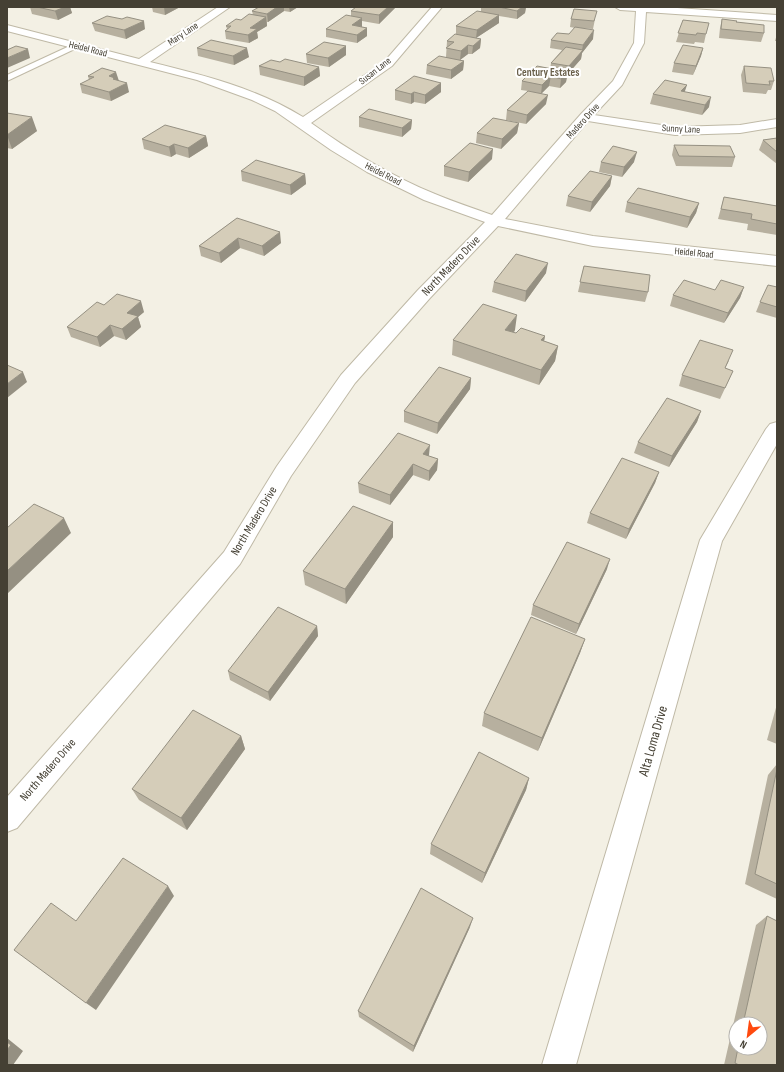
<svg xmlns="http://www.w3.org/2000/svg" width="784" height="1072" viewBox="0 0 784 1072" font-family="'Sofia Sans Condensed',sans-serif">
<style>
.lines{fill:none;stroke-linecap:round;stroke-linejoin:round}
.lane-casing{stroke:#bfb9a6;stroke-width:2}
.street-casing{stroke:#bfb9a6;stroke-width:2}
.lane{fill:#fff;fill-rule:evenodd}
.street{fill:#fff;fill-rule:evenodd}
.wall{fill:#b7b09f;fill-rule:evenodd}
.shaded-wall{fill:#959082}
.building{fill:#d5cdb9;stroke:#959082}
.labels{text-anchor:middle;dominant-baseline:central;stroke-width:4;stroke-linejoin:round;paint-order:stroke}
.far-street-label{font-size:10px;fill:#454034;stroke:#fff}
.far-neighbourhood-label{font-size:11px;font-weight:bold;fill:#695f4a;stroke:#fff}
.street-label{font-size:12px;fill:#454034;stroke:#fff}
.near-street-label{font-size:14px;fill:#454034;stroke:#fff}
</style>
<rect width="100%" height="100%" fill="#f3f0e4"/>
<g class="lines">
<defs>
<path id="lane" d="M74,44H77L81,46L7,81V75Z"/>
<path id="street" d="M218,7H230L150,62C203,75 256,88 303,117L384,62L432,7H442L392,66L311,123C350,151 391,176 435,194C454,202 473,208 492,215L581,114L613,81L634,43L636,11L620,10L615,7H663L777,15V21L646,12L644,43L622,85L594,115L675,127L740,125L777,119V127L740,133L675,135L588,121L505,219L593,236L777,256V266L593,246L498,226L430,298L355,383L291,476L240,564L17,828L7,832V797L224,552L277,466L341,375L418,290L485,222L424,200L367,172L331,150L275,111L252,100L197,80L7,31V25L139,59Z
M777,422V444L722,541L576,1065H542L700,540L766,429L770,424Z"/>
</defs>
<use href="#lane" class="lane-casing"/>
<use href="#street" class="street-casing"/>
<use href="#lane" class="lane"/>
<use href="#street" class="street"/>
</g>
<path class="wall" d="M30,7H70L72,13L58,20L32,14Z
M152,7H180L165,15L153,12Z
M257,7H298L290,12L284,11L268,22H267V26L257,32L258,38L249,43L226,39L225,31L227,29L226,26L253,15L252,11L257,8Z
M481,7H526L525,13L517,19L499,16V23L476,38L481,39L480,48L472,54H468L460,60L464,61L463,70L451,79L426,74L427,65L446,57L447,41L456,34V26L481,11Z
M395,8L379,24L362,21V27L367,28V36L357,43L326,37V29L351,16V11Z
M571,19H595L593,29L576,28L593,39L582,53L581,59L567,75L566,82L560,88L549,86L541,94L546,104L526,124L506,120L507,110L528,91L521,90L522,81L550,69L551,63L562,50L550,48L551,40L569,34L575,28L570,27Z
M722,19L736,22L764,33L761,42L719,38L720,28Z
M683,20L706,34L704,43L695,42L694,44L676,42Z
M92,23L145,29L126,39L95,31Z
M777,33V41H775L777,34Z
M346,46V55L329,67L307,63L306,54Z
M197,48L249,57L234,65L198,56Z
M703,48L701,56L693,75L672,72L674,63Z
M280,62L319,67L320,76L304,86L260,75L259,66Z
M744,66L774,81L771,90H768L766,94L743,92L741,75Z
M88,76L118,81L129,92L111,101L82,93L80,84L89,80Z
M441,83V92L425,104L414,102L411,104L395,100V90Z
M685,92L709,107L702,115L650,104L653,94Z
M7,113L37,131L12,149L7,148Z
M359,117L412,120L411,129L402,137L359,127Z
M519,123L517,133L501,149L476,143L477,133Z
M206,136L208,146L189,158L176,154L171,157L144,149L142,139Z
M777,138V164L759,150L763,140Z
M674,145L735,157L732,167L676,166L672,155Z
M492,159L468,182L444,176V166Z
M601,162H634L622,177L599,172Z
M241,171L305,174L306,184L291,195L242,181Z
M612,176L610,186L590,212L566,206L568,196Z
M724,197L777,206V235L747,230L748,224L718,219Z
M627,202L699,203L696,213L687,228L625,212Z
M237,218L281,243L264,256L240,248L221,263L201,256L199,246Z
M584,266L648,292L645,302L578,292Z
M546,273L525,302L492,292L494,282Z
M744,287L740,298L724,323L670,306L673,295L715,290Z
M777,287V318L756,312L760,302Z
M104,305L144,312L138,317L141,327L126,340L114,336L100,347L71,337L67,327Z
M515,330L514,333H516L545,336L544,341L558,346L555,361L539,385L452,355L453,340Z
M729,361L725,368L733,371L720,399L679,386L682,375Z
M471,378L470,389L437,434L404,422V411Z
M701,411L697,422L669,467L634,453L638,442Z
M429,455V456L438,459L437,470L429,481L413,475L390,505L359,493L358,483Z
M659,472L655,483L626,539L587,523L590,513Z
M393,522V537L346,604L305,585L303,571Z
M607,569L576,634L531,615L533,605Z
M317,626L318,636L270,701L230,680L228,671Z
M585,639L580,653L538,751L482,726L484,713Z
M777,704V744L767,740Z
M241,736L245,749L187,830L139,800L132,789Z
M777,764V899L745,884L768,775Z
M529,778L526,790L482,883L430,854L431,844Z
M767,916L777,1065H724L756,925ZM736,1024H760V1048H736Z
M470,927L413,1052L359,1017L358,1011Z"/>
<path class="shaded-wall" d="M65,7H70L72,13L58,20L55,11Z
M164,7H180L165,15Z
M277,7H284V11L268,22L267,14Z
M289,7H298L290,12Z
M388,7H395V8L379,24V15Z
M522,7H526L525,13L517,19V11Z
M499,15V23L476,38L477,30Z
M266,17L267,26L257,32L258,38L249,43L248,35L250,28Z
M362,18V27L352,25Z
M144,21L145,29L126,39L124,30Z
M367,28V36L357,43V35Z
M594,30L593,39L582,53L581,59L567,75L569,66L582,50L583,45Z
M481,39L480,48L472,54L473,46Z
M468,45V54L460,60L461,51Z
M346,46V55L329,67L328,58Z
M247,48L249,57L234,65L233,56Z
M703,48L701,56L693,75L696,66Z
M28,49L30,58L7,68V58Z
M464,61L463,70L451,79V70Z
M319,67L320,76L304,86V77Z
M116,72L119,81L116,82L109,76Z
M568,72L566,82L560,88L561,79Z
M551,76L549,86L541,94L542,85Z
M127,83L129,92L111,101L109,92Z
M441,83V92L425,104V95Z
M687,85L684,94L679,100L681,91Z
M414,92V102L411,104V94Z
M548,95L546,104L526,124L527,115Z
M711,97L709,107L702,115L705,105Z
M32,117L37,131L12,149L7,135Z
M412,120L411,129L402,137V128Z
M519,123L517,133L501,149L502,139Z
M206,136L208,146L189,158L188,148Z
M174,144L176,154L171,157L169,147Z
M493,149L492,159L468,182L469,172Z
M637,152L634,162L622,177L624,167Z
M305,174L306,184L291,195L290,185Z
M612,176L610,186L590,212L592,202Z
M699,203L696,213L687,228L690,217Z
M280,232L281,243L264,256L262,246Z
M238,238L240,248L221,263L219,253Z
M548,263L546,273L525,302L526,291Z
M744,287L740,298L724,323L728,313Z
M141,301L144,312L138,317L141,327L126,340L122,329L127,313Z
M517,315L515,330L503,345L505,330Z
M110,325L114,336L100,347L97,337Z
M545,336L542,351L541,340Z
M558,346L555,361L539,385L541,370Z
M23,372L27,382L7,398V384Z
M471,378L470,389L437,434L438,423Z
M701,411L697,422L669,467L672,456Z
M430,445L429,455L423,464V454Z
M438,459L437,470L429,481V471Z
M413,464V475L390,505V495Z
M659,472L655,483L626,539L629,529Z
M64,518L71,533L7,594V571Z
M393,522V537L346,604L345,589Z
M610,559L607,569L576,634L579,624Z
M317,626L318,636L270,701L268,692Z
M585,639L580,653L538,751L542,738Z
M241,736L245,749L187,830L181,818Z
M529,778L526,790L482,883L485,873Z
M168,886L174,896L96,1010L86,1003Z
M473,918L470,927L413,1052L414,1046Z
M7,1038L23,1051L13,1065H7Z"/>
<path class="building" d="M37,7H65L55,11Z
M259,7H277L267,14L252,11Z
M356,7H388L379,15L351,11Z
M499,7H522L517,11Z
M574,9L597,11L594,21L571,19Z
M477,11L499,15L477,30L456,26Z
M249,14L266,17L250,28L257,29L248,35L225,31L231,26H226L236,19L241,20Z
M346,15L362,18L352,25L367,28L357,35L326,29Z
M107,16L122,19L127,17L144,21L124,30L92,23Z
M722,19L737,21L736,22L764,25V33L721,29Z
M683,20L709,23L706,34L697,33L696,35L678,33Z
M575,27L594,30L583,45L551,40L557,33L569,34Z
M455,34L481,39L473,46L468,45L461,51L446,48L454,42L447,41Z
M211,40L247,48L233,56L197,48Z
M324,42L346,46L328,58L306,54Z
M683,45L703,48L696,66L674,63Z
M16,46L28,49L7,58V50Z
M566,47L583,50L569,66L551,63Z
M439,56L464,61L451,70L427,65Z
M285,59L319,67L304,77L259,66L271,60L280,62Z
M537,66L568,72L561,79L551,76L542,85L522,81Z
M744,66L771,68L774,81H769L770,85L746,83Z
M102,68L116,72L109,76L115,78L113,79L127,83L109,92L80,84L94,77L88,76Z
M414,76L441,83L425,95L414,92L411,94L395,90Z
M665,80L687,85L681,91L711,97L705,105L653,94Z
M528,91L548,95L527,115L507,110Z
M369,109L412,120L402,128L359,117Z
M7,113L32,117L7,135Z
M493,118L519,123L502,139L477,133Z
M165,125L206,136L188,148L174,144L169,147L142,139Z
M777,138V152L763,140Z
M470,143L493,149L469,172L444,166Z
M674,145L730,146L735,157L679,156Z
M613,146L637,152L624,167L601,162Z
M256,160L305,174L290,185L241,171Z
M590,171L612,176L592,202L568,196Z
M638,188L699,203L690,217L627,202Z
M724,197L777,206V224L751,219L752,214L721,209Z
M237,218L280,232L262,246L238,238L219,253L199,246Z
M516,254L548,263L526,291L494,282Z
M584,266L650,275L648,292L580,282Z
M684,280L715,290L721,280L744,287L728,313L673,295Z
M768,285L777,287V307L760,302Z
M117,294L141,301L127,313L138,316L122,329L110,325L97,337L67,327L97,302L104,305Z
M483,304L517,315L505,330L516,333L521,328L545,336L541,340L558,346L541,370L453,340Z
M700,340L733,350L725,368L733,371L725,388L682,375Z
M7,365L23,372L7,384Z
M439,367L471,378L438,423L404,411Z
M667,398L701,411L672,456L638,442Z
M398,433L430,445L423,454L438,459L429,471L413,464L390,495L358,483Z
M622,458L659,472L629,529L590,513Z
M34,504L64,518L7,571V528Z
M353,506L393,522L345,589L303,571Z
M567,542L610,559L579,624L533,605Z
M278,607L317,626L268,692L228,671Z
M531,617L585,639L542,738L484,713Z
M193,710L241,736L181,818L132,789Z
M479,752L529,778L485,873L431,844Z
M777,769V884L755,874Z
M123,858L168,886L86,1003L14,950L51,903L76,921Z
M421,888L473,918L414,1046L358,1011Z
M767,916L777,921V1065H739L735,1063L738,1048H760V1024H743Z
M7,1042L11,1045L7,1050Z"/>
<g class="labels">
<g class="far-street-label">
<text transform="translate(183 34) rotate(-34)">Mary Lane</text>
<text transform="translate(88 49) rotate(14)">Heidel Road</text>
<text transform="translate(375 71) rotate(-38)">Susan Lane</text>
<text transform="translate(583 121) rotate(-48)">Madero Drive</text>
<text transform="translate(681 129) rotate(3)">Sunny Lane</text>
<text transform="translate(383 174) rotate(27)">Heidel Road</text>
<text transform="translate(694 253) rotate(6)">Heidel Road</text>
</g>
<g class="far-neighbourhood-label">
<text x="548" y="72">Century Estates</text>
</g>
<g class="street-label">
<text transform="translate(451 266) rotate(-46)">North Madero Drive</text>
<text transform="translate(254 521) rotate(-59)">North Madero Drive</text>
<text transform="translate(48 770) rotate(-49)">North Madero Drive</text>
</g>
<g class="near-street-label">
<text transform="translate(653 741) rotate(-74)">Alta Loma Drive</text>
</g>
</g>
<rect width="784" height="1072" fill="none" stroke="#454034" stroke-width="16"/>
<g transform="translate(748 1036) rotate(209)"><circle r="19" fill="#ffffff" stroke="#b5b3ae"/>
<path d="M0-3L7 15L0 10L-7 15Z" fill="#ff4a0f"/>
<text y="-6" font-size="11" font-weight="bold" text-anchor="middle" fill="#454034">N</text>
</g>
</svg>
